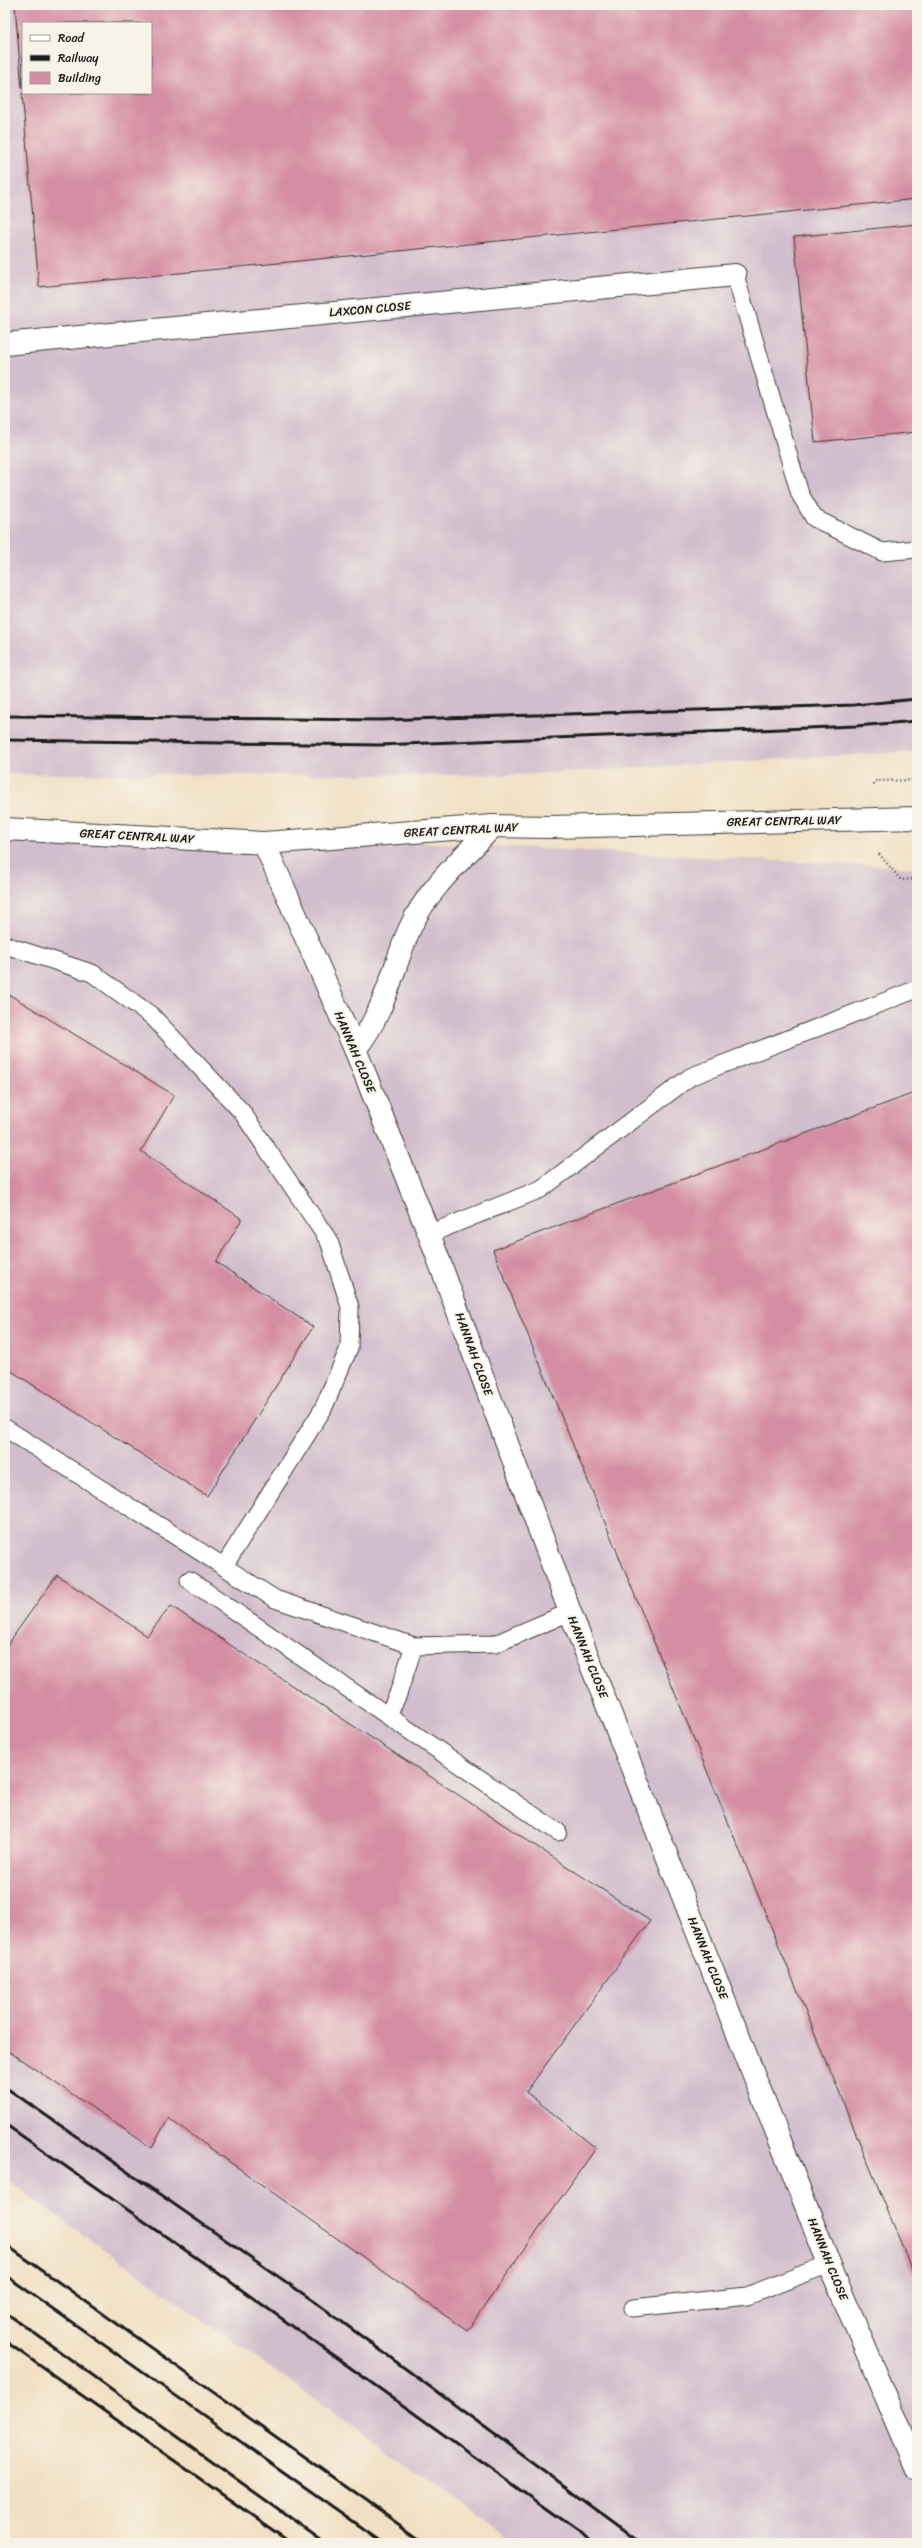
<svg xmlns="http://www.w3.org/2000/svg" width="922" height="2548" viewBox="0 0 922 2548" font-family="Sriracha,sans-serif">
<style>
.industrial{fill:#d1bdcc;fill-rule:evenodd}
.building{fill:#d48da3}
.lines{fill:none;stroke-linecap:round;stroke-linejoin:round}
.service-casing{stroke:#3c3935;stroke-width:19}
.minor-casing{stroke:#3c3935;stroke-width:24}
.secondary-casing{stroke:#3c3935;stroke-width:24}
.path{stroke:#3c3935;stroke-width:2.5;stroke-dasharray:1 3;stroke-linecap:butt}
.service{stroke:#fff;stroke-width:17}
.minor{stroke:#fff;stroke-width:22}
.secondary{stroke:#fff;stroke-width:22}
.rail{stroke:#1c1c1c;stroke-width:3}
.labels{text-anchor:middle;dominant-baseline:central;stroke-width:4;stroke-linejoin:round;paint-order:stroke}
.street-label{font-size:12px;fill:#1c1c1c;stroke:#f7f3e8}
</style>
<rect width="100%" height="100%" fill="#f7f3e8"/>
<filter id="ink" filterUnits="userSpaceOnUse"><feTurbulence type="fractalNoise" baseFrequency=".025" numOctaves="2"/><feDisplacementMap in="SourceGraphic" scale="8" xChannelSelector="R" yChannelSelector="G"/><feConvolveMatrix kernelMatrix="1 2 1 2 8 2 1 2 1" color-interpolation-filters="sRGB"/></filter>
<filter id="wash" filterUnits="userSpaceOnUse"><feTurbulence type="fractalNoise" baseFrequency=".012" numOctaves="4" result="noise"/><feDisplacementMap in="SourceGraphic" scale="16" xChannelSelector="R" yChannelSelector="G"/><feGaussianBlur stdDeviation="0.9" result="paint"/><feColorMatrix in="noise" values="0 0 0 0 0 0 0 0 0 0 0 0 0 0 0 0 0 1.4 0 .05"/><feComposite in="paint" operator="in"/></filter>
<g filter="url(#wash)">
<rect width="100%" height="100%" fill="#f1e0c3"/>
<path class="industrial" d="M5,5H917V751L512,775L5,774ZM23,23H151V93H23Z
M5,821L917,868V2543H518L5,2179Z"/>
<g id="blocks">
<path class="building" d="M15,5H917V199L39,287L22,93H151V23H23L22,89Z
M917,224V432L815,442L794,237Z
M5,992L174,1095L141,1151L242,1219L216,1262L313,1327L207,1496L5,1367Z
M917,1092V2282L493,1250Z
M57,1575L147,1636L171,1606L650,1921L526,2092L596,2148L467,2331L168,2118L152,2148L5,2049V1648Z"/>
</g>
</g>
<g filter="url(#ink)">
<use href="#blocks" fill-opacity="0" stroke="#3c3935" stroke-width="1"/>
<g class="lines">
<defs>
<path id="service" d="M735,275L800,494L814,518L882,552L917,549
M5,945L92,973L152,1016L242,1112L329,1241L350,1307L349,1348L323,1409L224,1566
M429,1234L541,1189L690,1077L917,989
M5,1428L275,1599L414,1646L495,1644L570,1612
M189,1580L558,1832
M388,1716L398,1694L414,1646
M633,2308L747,2296L829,2264"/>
<path id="minor" d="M5,344L735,275
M264,843L355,1049L429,1234L570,1612L829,2264L917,2469"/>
<path id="secondary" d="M5,829L264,843L493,826L550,827L917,818
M355,1049C384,1015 392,971 409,930C427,889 463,858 493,826"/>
</defs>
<use href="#service" class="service-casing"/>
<use href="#minor" class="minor-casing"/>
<use href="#secondary" class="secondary-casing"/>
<path class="path" d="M873,784L875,781L917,780
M879,854L901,880L917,879"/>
<use href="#service" class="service"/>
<use href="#minor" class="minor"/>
<use href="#secondary" class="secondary"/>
<path class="rail" d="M5,716L379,720L854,705L917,699
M5,740L380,745L856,726L917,721
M5,2087L315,2302L642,2543
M5,2124L218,2273L595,2543
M5,2244L425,2543
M5,2275L384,2543
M5,2312L325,2543
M5,2341L291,2543"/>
</g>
</g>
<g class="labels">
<g class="street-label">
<text transform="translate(370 309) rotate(-5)">LAXCON CLOSE</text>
<text transform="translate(784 821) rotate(-1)">GREAT CENTRAL WAY</text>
<text transform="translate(461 830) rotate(-3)">GREAT CENTRAL WAY</text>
<text transform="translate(137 836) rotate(3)">GREAT CENTRAL WAY</text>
<text transform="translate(355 1052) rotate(67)">HANNAH CLOSE</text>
<text transform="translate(474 1354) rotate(70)">HANNAH CLOSE</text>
<text transform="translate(588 1657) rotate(68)">HANNAH CLOSE</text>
<text transform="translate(708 1958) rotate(68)">HANNAH CLOSE</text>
<text transform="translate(828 2259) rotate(68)">HANNAH CLOSE</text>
</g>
</g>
<rect width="922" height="2548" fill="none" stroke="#f7f3e8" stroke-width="20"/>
<rect x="22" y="22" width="130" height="72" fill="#f7f3e8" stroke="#9f9d96"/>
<rect x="30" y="35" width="20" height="6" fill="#ffffff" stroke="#9f9d96"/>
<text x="58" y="42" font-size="12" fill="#1c1c1c">Road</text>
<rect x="30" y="55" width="20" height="6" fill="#1c1c1c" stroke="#9f9d96"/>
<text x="58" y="62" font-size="12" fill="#1c1c1c">Railway</text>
<rect x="30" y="72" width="20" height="12" fill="#d48da3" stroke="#9f9d96"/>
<text x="58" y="82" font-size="12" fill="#1c1c1c">Building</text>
</svg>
